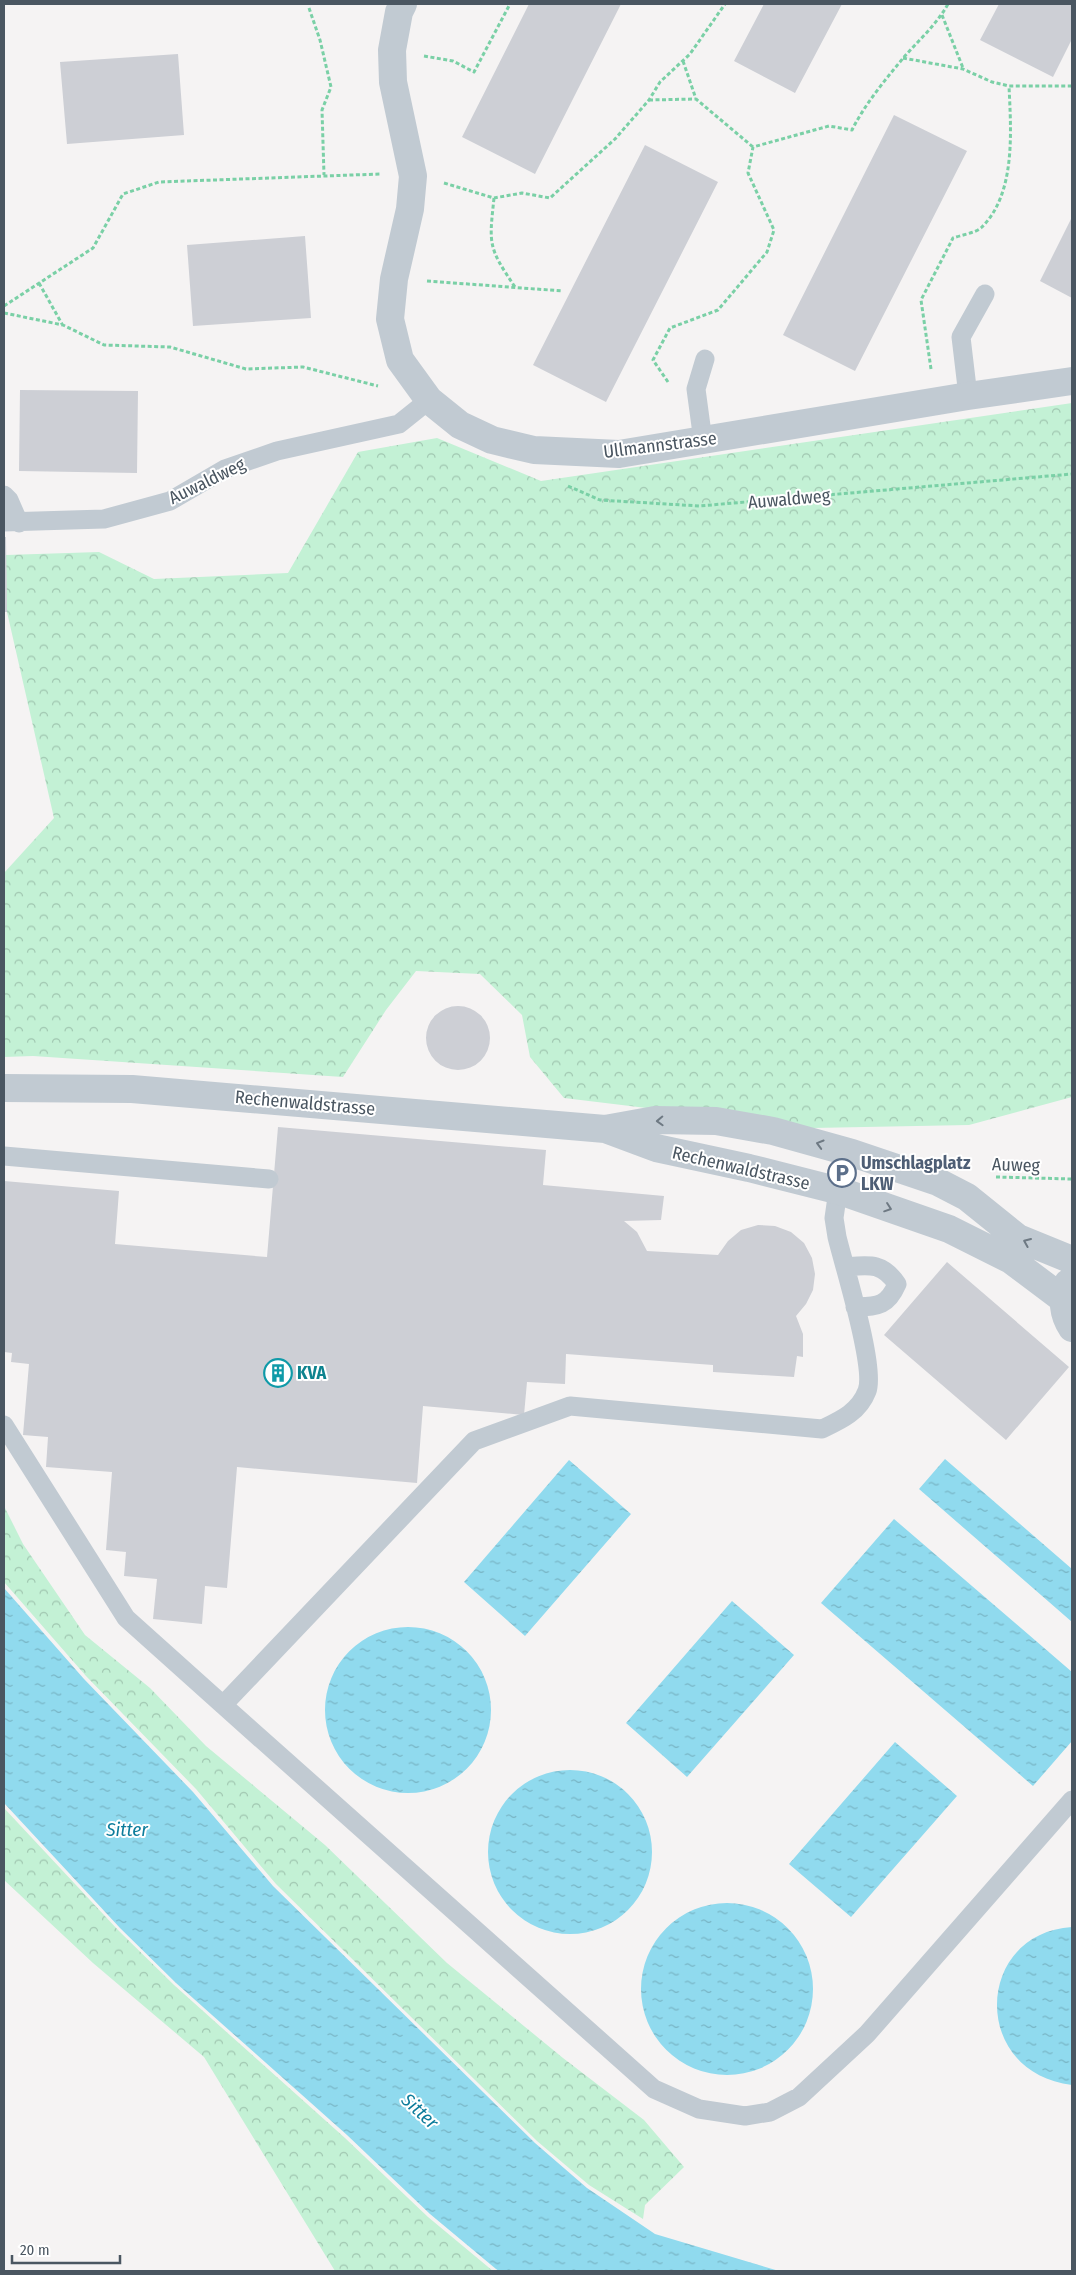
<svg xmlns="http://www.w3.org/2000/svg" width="1076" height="2275" viewBox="0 0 1076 2275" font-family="'Fira Sans Condensed',sans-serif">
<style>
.forest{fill:url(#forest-crowns)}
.water{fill:url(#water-ripples)}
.building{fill:#cdcfd5}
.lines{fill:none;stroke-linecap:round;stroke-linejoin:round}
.path{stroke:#7ad0a6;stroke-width:3;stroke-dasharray:4 2.5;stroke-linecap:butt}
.service{stroke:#c1cad2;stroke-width:19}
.minor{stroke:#c1cad2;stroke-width:28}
.oneway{stroke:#6e7983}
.labels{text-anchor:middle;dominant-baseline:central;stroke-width:4;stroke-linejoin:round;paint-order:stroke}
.street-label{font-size:18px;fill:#4a5661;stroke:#fff}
.service-label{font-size:18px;font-weight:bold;fill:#4e5e75;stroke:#fff;text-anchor:start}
.culture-label{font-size:18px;font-weight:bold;fill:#0d838f;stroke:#fff;text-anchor:start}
.water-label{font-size:19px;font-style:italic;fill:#0c7c9b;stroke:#fff}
</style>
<defs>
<pattern id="forest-crowns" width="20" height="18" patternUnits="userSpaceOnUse" patternTransform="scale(1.25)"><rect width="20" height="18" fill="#c3f1d5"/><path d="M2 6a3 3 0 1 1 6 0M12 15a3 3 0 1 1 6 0" fill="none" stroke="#a0c6b0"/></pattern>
<pattern id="water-ripples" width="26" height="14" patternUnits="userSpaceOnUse" patternTransform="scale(1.25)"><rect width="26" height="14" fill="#90daee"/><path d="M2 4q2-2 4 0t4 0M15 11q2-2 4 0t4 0" fill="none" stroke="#78b4c4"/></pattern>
</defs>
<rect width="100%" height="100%" fill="#f5f3f3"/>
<path class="forest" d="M1072,403V1097L969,1125L812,1128L564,1098L530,1057L522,1015L480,974L416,971L386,1010L343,1077L33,1056L4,1057V873L54,818L7,612L6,555L99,552L154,579L288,573L358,452L437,438L541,481Z
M4,1506L23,1544L85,1635L150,1688L206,1746L325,1845L447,1963L563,2058L644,2120L684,2167L645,2205L643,2219L589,2185L537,2141L276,1884L196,1789L86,1676L4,1582Z
M4,1808L118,1930L174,1985L345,2138L428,2217L493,2271H335L204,2057L93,1963L4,1880Z"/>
<path class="water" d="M945,1459L1072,1569V1622L919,1489Z
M569,1460L631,1514L525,1636L464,1582Z
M894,1519L1072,1672V1741L1033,1786L821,1603Z
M4,1588L84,1679L193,1792L273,1886L535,2143L587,2188L655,2234L779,2271H499L496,2269L430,2214L347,2135L176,1983L120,1928L4,1803Z
M732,1601L794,1655L687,1777L626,1723Z
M325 1710a83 83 0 1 1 166 0a83 83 0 1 1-166 0Z
M895,1742L957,1796L851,1917L789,1864Z
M488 1852a82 82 0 1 1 164 0a82 82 0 1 1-164 0Z
M641 1989a86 86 0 1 1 172 0a86 86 0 1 1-172 0Z
M1072,1927V2085C969,2072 975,1933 1072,1927Z"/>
<path class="building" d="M529,4H621L535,174L462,137Z
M764,4H842L795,93L734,61Z
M999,4H1072V39L1053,77L980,40Z
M178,54L184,135L67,144L60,62Z
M894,115L967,151L855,371L783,335Z
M645,145L718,182L606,402L533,365Z
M1072,217V298L1040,281Z
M305,236L311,318L193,326L187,245Z
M20,390L138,391L137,473L19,471Z
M4,537H6L7,612H4Z
M426 1038a32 32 0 1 1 64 0a32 32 0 1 1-64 0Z
M278,1127L546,1150L543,1185L664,1196L661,1220L624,1221L637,1232L647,1251L718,1255L728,1241L741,1230L758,1225L775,1226L791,1232L804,1243L812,1258L815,1274L813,1290L806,1304L796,1316L803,1334V1357L797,1356L794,1377L713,1372V1365L566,1354L565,1384L527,1382L524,1415L423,1406L417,1483L237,1467L227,1588L205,1586L202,1624L153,1619L157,1579L124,1576L126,1552L106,1550L112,1472L46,1467L48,1437L23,1435L29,1364L11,1362L12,1353L4,1352V1181L119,1191L115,1244L267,1257Z
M947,1262L1069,1367L1006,1440L884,1335Z"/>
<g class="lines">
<path class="path" d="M309,8L320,40L331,87L322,110L324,175
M942,15L963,68
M424,56L453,61L474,72L510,4
M903,58L963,69L992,82L1009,86H1072
M683,61L696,99L753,147
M649,100L696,99
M444,183L494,198L522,193L550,198L615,139L649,100L660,82L690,54L725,4
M494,198C489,245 488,247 515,287
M427,281L563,291
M39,283L62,324
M4,306L93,248L123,194L159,182L380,174
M4,313L63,325L104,345L170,347L246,369L303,367L378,386
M931,369L921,300L953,238C961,235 976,233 982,227C1016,193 1011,131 1009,86
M668,382L653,360L670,328L718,310L767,252L774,230L748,173L753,147L829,126L852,130C865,104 885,80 904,57C919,40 937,24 948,4
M568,486L600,500L699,506L1072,474
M996,1177L1072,1179"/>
<path class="service" d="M968,396L961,337L985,294
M703,441L696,389L705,359
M4,495L9,500L19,523
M4,522L104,519L170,501L225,469L277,451L399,424L429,400
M852,1153L836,1204L834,1218L837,1237C844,1266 876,1368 867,1391C859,1412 841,1420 822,1429L570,1406L474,1441L223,1705L654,2089L699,2109L745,2116L770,2112L799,2097L867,2034L1072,1800
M4,1156L269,1179
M845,1267C869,1265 882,1262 897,1284C887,1307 877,1306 855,1307
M4,1425L126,1618L223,1705"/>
<path class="minor" d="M403,4L399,12L392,50L393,82L413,176L410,209L394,279L390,319L400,360L429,400L460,425L492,440L534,450L619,454L968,396L1072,381
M4,1088L132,1089L605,1129L655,1120L716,1121L773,1131L852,1153L938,1182L967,1197L1018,1238L1072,1260
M605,1129L656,1148L749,1168L840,1191L949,1229L1011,1260L1063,1299
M1068,1283C1061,1298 1063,1315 1072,1328"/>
</g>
<defs><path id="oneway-chevron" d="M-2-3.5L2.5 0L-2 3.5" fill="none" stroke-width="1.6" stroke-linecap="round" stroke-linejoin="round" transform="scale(1.25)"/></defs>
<g class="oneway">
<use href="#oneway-chevron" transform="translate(660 1121) rotate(178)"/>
<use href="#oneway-chevron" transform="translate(820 1144) rotate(-164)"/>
<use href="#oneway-chevron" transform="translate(888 1208) rotate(19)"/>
<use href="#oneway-chevron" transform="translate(1027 1242) rotate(-157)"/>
</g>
<defs>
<symbol id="parking-ring" viewBox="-11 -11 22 22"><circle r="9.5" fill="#fff" stroke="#5c6f8a" stroke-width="1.5"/><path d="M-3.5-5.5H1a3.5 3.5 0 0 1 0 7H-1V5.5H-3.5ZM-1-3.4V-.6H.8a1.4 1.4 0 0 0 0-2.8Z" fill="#5c6f8a"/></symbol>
<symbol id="building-ring" viewBox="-11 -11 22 22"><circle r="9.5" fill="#fff" stroke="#0f9aa8" stroke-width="1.5"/><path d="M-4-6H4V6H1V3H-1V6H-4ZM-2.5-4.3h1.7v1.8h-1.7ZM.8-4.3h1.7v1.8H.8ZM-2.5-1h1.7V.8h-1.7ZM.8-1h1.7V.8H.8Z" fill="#0f9aa8"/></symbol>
</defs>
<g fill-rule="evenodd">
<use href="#parking-ring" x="826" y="1157" width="32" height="32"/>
<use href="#building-ring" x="262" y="1357" width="32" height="32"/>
</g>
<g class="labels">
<g class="street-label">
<text transform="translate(660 445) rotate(-7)">Ullmannstrasse</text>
<text transform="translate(207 481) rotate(-26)">Auwaldweg</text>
<text transform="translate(789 499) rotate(-5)">Auwaldweg</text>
<text transform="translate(305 1103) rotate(5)">Rechenwaldstrasse</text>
<text transform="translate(1016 1165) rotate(2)">Auweg</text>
<text transform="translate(741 1168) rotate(13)">Rechenwaldstrasse</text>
</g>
<g class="service-label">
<text x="861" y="1163">Umschlagplatz<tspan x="861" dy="21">LKW</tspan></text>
</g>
<g class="culture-label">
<text x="297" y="1373">KVA</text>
</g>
<g class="water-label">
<text x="127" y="1829">Sitter</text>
<text transform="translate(420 2111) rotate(43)">Sitter</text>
</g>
</g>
<rect width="1076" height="2275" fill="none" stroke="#4a5661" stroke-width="10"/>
<path d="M12 2255v8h108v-8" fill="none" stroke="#4a5661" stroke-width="2.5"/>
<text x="20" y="2255" font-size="15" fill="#4a5661" stroke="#ffffff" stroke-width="4" paint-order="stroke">20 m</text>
</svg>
